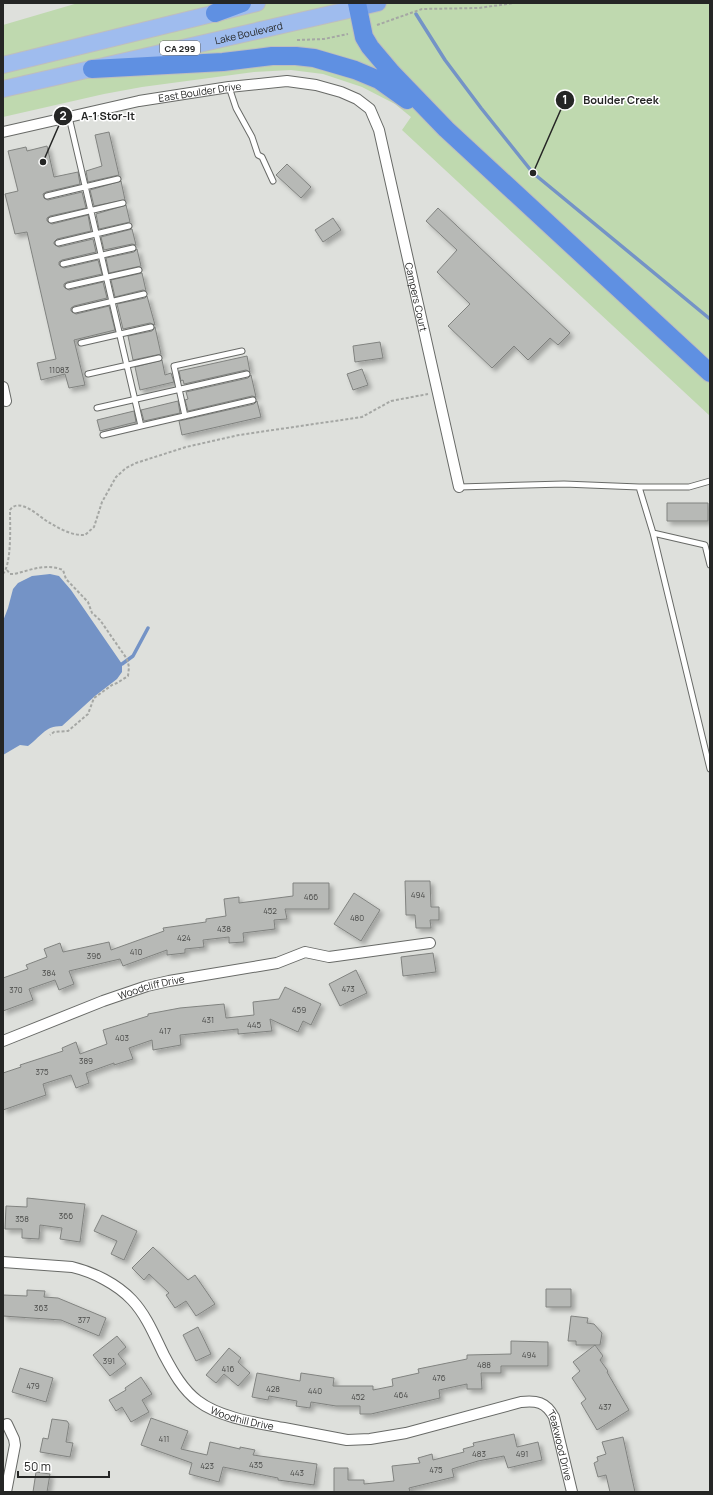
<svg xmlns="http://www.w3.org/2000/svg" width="713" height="1495" viewBox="0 0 713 1495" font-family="Manrope,sans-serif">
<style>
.green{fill:#bfd9af}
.water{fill:#7493c6}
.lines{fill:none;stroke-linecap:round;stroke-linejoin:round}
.stream{stroke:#7493c6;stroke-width:3.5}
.building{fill:#b7b9b6;stroke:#818380;filter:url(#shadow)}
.service-casing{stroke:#686a67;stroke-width:7}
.minor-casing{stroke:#686a67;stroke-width:12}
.primary-casing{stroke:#bebebe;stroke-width:18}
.trunk-casing{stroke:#bebebe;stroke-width:18}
.motorway-casing{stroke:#bebebe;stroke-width:20}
.path{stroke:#a5a7a4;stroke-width:2;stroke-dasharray:3 2;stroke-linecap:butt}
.service{stroke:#fff;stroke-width:5}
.minor{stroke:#fff;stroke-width:10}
.primary{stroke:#9fbcee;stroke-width:16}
.trunk{stroke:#7fa6e8;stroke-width:16}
.motorway{stroke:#5f90e2;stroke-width:18}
.labels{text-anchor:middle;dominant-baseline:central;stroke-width:3;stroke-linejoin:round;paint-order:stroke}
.number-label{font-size:8px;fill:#4a4b49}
.shield{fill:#fff;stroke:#666766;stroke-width:1}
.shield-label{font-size:9px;font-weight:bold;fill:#252625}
.street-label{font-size:10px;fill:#252625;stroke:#fff}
.leader{fill:none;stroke:#252625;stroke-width:1.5}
.callout-dot{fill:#252625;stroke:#fff;stroke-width:1.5}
.mark-label{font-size:12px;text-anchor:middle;font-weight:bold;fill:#fff}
.callout-label{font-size:11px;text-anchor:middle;font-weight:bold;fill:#252625;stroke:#fff;stroke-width:3;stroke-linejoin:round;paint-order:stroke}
</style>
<defs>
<filter id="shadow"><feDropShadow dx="3.5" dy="3.5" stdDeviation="2" flood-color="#0004"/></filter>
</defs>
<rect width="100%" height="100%" fill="#dee0dc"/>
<path class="green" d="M78,3H710V416L402,130L411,117L395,104L362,87L323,74L291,70L254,72L142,87L104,94L3,117V25Z"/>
<path class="water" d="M50,574L59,576L71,590L122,664V672L117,679L95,696L62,726C44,726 41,737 28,746L20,745L3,755V621L8,608L13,589L18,583L32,576Z"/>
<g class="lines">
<path class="stream" d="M416,14L445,60L481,108L533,173L710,319
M122,664L133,656L148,628"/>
</g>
<path class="building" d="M109,132L119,175L88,182L86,171L102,166L95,135Z
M47,146L54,177L78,172L80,184L46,192L43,194L44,198L48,200L82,192L86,208L50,216L47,218V221L52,224L88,215L91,231L57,239L54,242V244L59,247L93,239L96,252L62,260L59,262V265L64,268L98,260L102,274L67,282L64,284V287L69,290L103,282L107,298L74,306L71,308V311L76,314L109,306L115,330L74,340L85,385L69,388L65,374L41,380L37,363L56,359L27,232L15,234L5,194L18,191L8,151L26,147L27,151Z
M287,164L311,187L301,198L276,175Z
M121,181L125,200L94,206L90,190Z
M126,205L130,222L99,229L96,214Z
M438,208L570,333L558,345L550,338L528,360L514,346L492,368L448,326L470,304L437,272L457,250L426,221Z
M333,218L341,230L323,242L315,230Z
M132,229L136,245L132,244L104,250L101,237Z
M137,249L141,266L109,273L106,258L134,252Z
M142,273L146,291L143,290L115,297L111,280Z
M147,296L155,325L150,323L123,329L117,304L145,298Z
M155,327L161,354L133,360L128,336L152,331Z
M380,342L383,358L355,362L353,346Z
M247,356L250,372L246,370L184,384L183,380L181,381L179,371Z
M162,360L165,375L171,373L174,382L140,390L135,367Z
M362,369L368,385L353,390L347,374Z
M251,375L256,397L252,396L188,411L185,400L188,399L186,392L248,378Z
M178,401L180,413L144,421L141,410Z
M257,401L261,417L182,435L179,421L254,404Z
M134,411L136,422L100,431L97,420Z
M667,503H708V521H667Z
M405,881H430L431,907H439V920H430L431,928H416L415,915H406Z
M293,883H329V909H285L287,919L274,920L275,929L243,933L244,942L229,943V937L203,940L204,947L185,949V953L167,955V950L123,966L120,959L69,971L74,984L59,990L55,980L29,989L33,1000L3,1011V978L28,969L26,965L47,957L44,949L60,943L63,952L109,942L111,950L164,931L163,928L206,922V919L226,916L224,899L239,897V903L293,896Z
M354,893L380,910L361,941L334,924Z
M433,953L436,972L403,976L401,957Z
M356,970L367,993L340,1006L329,984Z
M285,987L321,1004L311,1025L303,1021L298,1032L270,1019L272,1031L238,1034V1029L180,1035L181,1045L153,1050L152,1040L129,1048L133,1059L114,1065V1063L86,1073L89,1083L76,1088L71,1075L43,1084L46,1095L3,1110V1073L21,1067L20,1065L63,1051L62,1048L76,1042L80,1054L107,1044L103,1030L148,1016V1014L180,1008L224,1004L226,1018L254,1015L253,1002L279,999Z
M27,1198L85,1204L80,1242L60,1239L62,1228L40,1225L39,1239L22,1238V1229H5L6,1206L27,1207Z
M102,1215L137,1231L124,1260L111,1254L117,1241L94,1231Z
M153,1247L188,1280L195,1275L215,1304L196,1316L186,1301L175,1308L166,1295L169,1293L149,1274L144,1280L132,1268Z
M546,1289H571V1307H546Z
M27,1290L45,1291L44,1297L58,1298L106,1318L99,1336L61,1320L3,1316V1295L27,1296Z
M571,1316L588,1318L587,1323L594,1324L602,1333L600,1345H576V1341H568Z
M198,1327L211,1354L196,1361L183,1335Z
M117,1336L126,1347L118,1354L126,1364L110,1376L93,1355Z
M511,1341L548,1342V1366H501V1373H481L482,1389H467V1384L439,1390L440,1398L371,1414H360V1406H336L311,1402L310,1408L296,1406L297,1401L269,1396L268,1400L252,1397L257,1373L300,1381L301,1373L334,1378L333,1386H373V1390L393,1386L392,1379L419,1373L418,1369L467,1359V1355L511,1354Z
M595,1345L603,1356L600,1360L608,1371L607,1372L629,1410L597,1430L581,1403L586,1399L572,1378L580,1371L573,1362Z
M229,1348L241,1358L238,1362L250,1373L238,1386L224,1374L216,1383L206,1375Z
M20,1368L53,1378L46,1402L12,1392Z
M141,1377L152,1394L142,1400L149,1412L131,1422L122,1407L116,1411L109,1400L126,1390L125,1388Z
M151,1418L188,1431L181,1449L207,1455L210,1442L240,1449V1447L255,1450L253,1455L317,1464L314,1485L278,1480V1478L223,1467L219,1482L189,1474L192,1463L141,1445Z
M52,1419L67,1421L69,1424L66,1442L73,1443L70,1457L40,1452L43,1438L48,1439Z
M514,1434L517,1447L538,1442L542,1460L508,1468L504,1456L478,1461L452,1469L454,1477L409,1488L410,1492H334V1468H348V1480H364V1484L394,1481L392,1466L420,1463L418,1458L432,1454L433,1460L464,1452L463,1449L474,1446L473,1443Z
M623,1437L635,1492H610L606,1475L598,1477L594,1463L598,1461L597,1457L606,1454L602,1442Z
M36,1472L50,1474L47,1492H33Z"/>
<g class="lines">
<defs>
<path id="service" d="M229,87L236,108L252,137L258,155L262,157L273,181
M69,117L141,426L253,400
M47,196L118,179
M51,220L123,203
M58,243L129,226
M63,264L133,248
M68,286L139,270
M75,310L144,294
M81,343L151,327
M88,374L159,358
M97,408L247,374
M185,416L174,366L242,351
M103,435L141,426
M459,487L564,484L639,487H689L710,481
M639,487L653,533L710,769
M653,533L705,545L710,565"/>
<g id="minor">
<path id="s1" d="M3,132L139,101L229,87L287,81L316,85L341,92L357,99L370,109L379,130L459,487"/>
<path d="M3,387L6,401"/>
<path id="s2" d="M3,1041L103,1001L147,986L169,981L277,963L305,952L329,957L430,943"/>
<path id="s3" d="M3,1262L72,1267C93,1272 117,1284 132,1300C147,1316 155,1337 164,1355C173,1372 183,1390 198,1401C220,1418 258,1423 284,1428C305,1432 326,1436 347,1440L370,1439L406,1433L521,1402C536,1400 546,1402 554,1417L572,1492"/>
<path d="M6,1492L15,1445L14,1439L7,1424"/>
</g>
<g id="primary">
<path d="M3,65L257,3"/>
<path id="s4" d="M3,89L357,8"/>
</g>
<path id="trunk" d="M357,8L378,3"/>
<path id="motorway" d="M357,3L364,37L370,47L392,73L446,129L710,373
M215,13L242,3
M92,69L223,62L272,56H296L314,58L355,70L379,80L407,100"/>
</defs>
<use href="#service" class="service-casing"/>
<use href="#minor" class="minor-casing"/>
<use href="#primary" class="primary-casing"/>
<use href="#trunk" class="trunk-casing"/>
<use href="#motorway" class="motorway-casing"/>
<path class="path" d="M377,25L422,9L479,8L514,3
M297,40L324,39L348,34
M7,570L10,574H14C31,570 46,563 63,570L66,579L88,602L92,613L100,620L127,659L129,667L128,676L117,683L112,685L94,698L88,714L68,731L54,732L50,735
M3,574C12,563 10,525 10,510C20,496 40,518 50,523C60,529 73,536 85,535L94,527L102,502L116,477L126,468L136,463L186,447L239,435L362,417L391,401L428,394"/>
<use href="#service" class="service"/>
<use href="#minor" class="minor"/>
<use href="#primary" class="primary"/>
<use href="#trunk" class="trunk"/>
<use href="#motorway" class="motorway"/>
</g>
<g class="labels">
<g class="number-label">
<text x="59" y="369">11083</text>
<text x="418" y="894">494</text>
<text x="311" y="896">466</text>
<text x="270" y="910">452</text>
<text x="357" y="917">480</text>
<text x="224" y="928">438</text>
<text x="184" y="937">424</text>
<text x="136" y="951">410</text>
<text x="94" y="955">396</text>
<text x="49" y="972">384</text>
<text x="348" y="988">473</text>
<text x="16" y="989">370</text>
<text x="299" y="1009">459</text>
<text x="208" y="1019">431</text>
<text x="254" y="1024">445</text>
<text x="165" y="1030">417</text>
<text x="122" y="1037">403</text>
<text x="86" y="1060">389</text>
<text x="42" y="1071">375</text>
<text x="66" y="1215">366</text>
<text x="22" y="1218">358</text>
<text x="41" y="1307">363</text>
<text x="84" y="1319">377</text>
<text x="529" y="1354">494</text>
<text x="109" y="1360">391</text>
<text x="484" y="1364">488</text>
<text x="228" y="1368">416</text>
<text x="439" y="1377">476</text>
<text x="33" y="1385">479</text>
<text x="273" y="1388">428</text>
<text x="315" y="1390">440</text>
<text x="401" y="1394">464</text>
<text x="358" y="1396">452</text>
<text x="605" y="1406">437</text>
<text x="164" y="1438">411</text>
<text x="479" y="1453">483</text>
<text x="522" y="1453">491</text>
<text x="256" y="1464">435</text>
<text x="207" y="1465">423</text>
<text x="436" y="1469">475</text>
<text x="297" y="1472">443</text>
</g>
<rect class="shield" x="160" y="41" width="40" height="14" rx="3"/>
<g class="shield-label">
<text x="180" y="48">CA 299</text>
</g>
<g class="street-label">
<text stroke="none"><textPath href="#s4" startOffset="252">Lake Boulevard</textPath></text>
<text stroke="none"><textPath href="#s1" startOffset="201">East Boulder Drive</textPath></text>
<text stroke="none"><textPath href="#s1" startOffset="572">Campers Court</textPath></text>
<text stroke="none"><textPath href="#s2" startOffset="158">Woodcliff Drive</textPath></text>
<text stroke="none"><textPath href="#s3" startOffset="308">Woodhill Drive</textPath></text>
<text stroke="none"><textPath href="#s3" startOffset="662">Teakwood Drive</textPath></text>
</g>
</g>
<path class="leader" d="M533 173L565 100M43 162L63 116"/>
<g class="callout-dot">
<circle cx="533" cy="173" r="4"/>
<circle cx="43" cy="162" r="4"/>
<circle cx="565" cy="100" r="10"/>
<circle cx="63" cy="116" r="10"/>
</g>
<g class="mark-label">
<text x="565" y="104">1</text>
<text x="63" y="120">2</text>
</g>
<g class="callout-label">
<text x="621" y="104">Boulder Creek</text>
<text x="108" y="120">A-1 Stor-It</text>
</g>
<rect width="713" height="1495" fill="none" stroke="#252625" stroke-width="8"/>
<path d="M18 1471v6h91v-6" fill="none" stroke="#252625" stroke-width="2"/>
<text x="24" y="1471" font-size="12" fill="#252625" stroke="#ffffff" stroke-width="3" paint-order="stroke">50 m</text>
</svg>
